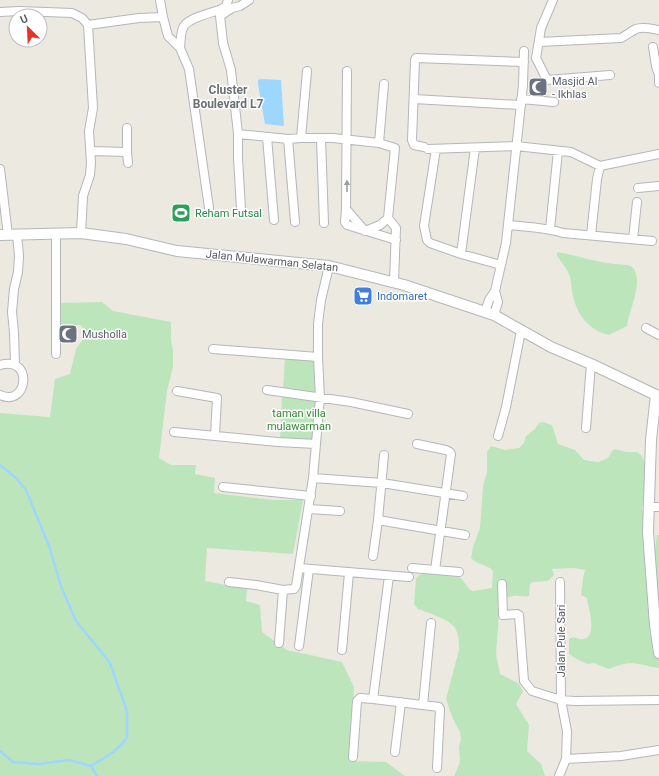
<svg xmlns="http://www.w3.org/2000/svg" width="659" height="776" viewBox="0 0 659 776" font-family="Roboto,sans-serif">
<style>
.green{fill:#bde5bc}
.water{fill:#9dd7ff}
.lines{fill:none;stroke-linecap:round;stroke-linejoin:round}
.stream{stroke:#9dd7ff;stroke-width:2.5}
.minor-casing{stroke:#b3b7bb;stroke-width:10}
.tertiary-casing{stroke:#b3b7bb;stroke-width:12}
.minor{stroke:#fff;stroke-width:8}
.tertiary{stroke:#fff;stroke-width:10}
.oneway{fill:#9b9ea1}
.labels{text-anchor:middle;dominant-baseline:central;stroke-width:3;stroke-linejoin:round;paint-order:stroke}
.worship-label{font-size:11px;fill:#5b616d;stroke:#fff;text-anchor:start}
.leisure-label{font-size:11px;fill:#27864d;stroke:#fff;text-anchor:start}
.street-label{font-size:11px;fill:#595d62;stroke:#fff}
.shop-label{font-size:11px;fill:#366cbe;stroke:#fff;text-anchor:start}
.park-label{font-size:11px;fill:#348635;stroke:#fff}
.neighbourhood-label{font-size:12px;font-weight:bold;fill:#6a6f74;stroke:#fff}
</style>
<rect width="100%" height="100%" fill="#ece9e0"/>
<path class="green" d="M557,252C576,255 595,262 614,264C620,265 630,263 634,269C643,284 629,310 627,326L609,335C590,331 577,315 573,296C571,289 572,281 569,274C566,267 561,262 557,256Z
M102,302L113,311L171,322V340L173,350V367L167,391L159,458L171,465H196L195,474L215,478L214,493L273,500H303L293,554L207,548L205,581L247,589L246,601L260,605L262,632L287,650L342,662L354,687L350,761L386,762L405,776H0V413L50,417L55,379L70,374L76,349L86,335L81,325L60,324V303Z
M315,355L318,396L283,391L285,356Z
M282,394L318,399L314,442L280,440Z
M542,422L552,425L558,444L575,450L584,460L598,462L601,461L608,458L612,451L615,449L626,452H637L642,456L647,470L646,488L642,508L653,565L657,535H659V668C635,664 633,659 609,669L594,663L587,664L573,657L569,654V639C575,635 578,640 584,639C598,635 588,607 587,598L581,595L583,578L585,570L574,568L552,569L554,575L548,581L533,582L530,584L529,596C525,597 523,596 519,596C512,595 506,598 500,600L496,654L500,674L518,683L523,691L516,704L529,725L527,751L541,764L545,776H454L460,762L459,747L461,739L460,732L453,719L446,699L459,650C459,644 459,634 455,628C451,620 426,612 418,609L414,604L416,579C420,568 451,575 461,578L470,590L473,591L492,588L493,571C487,564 477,565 471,558L473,547L480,528L483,486L487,472V452L491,446L505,450L519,448L524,443L526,436L535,429L539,423Z"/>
<path class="water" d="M261,79L281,80L284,126L265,124L258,84V80Z"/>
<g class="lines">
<path class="stream" d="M0,465L17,479L26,490L49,546L61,586L76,621L110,663L127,711V737L123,743L112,753L91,766
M0,751L13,762L38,764L69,760L91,766L97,776"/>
<defs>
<path id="minor" d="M553,0L541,28L536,58L547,80L610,75
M0,12L19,11L72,13L82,18L88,25
M163,17L168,36L180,48L189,69L209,208
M88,25L139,18L163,17L160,0
M539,42L621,38C627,35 631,31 636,29C643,26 652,29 659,30
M653,47L656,66L658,72
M180,48C181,41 180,32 184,26C190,17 212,13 222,9L226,6L228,0
M347,71L346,209L365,231
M659,72V83
M414,99L520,105
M521,99L554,102
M238,134L288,139L301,138H333L379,143L395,148L388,218L380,225L365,231
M267,137L274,220
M301,138L307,71
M288,139L295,222
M321,139L324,223
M379,143L384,84
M424,147L414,145L412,140L415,60L416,58L524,62
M428,149L516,146L571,152L600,166L659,154
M436,149L424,226L427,240L430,243L461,254L501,265
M91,151L127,152V128
M127,152L128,163
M0,169L8,235
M638,188L659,186
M241,209L238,158V134L231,70L223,43L220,16L232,8L240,6L249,0
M346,209L345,222L347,225L396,240
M388,218L396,228L394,282
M508,225C527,227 545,227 563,233L652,241
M550,229L558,151
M81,233L83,196L90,175L91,163L89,131L93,108L88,25
M56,234V354
M591,235L597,179L600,166
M633,239L637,202
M461,254L475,148
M485,312L489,300L495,291L506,243L523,85L524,51
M494,315L498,302L495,291
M646,328L659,335
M213,349L318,357
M0,365C34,355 28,408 0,395
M15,365L14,332L12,312L14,289L18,272L19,256L17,234
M267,390L351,402L408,414
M177,391L217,398L215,435
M586,428L591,364
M174,432L278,442L316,444
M498,436L506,407L521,331
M417,444L446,450L450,452L451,454L435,570
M313,478L382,483L463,496
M223,487L311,496
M648,507H659
M309,509L340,511
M378,520L465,535
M373,556L378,520L384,455
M299,568L409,577
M412,568L459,572
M389,576L373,699L439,707L440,709L437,768
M229,582L256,585L283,590
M560,582L561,700L567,731L566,759
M502,584L503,615L517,614L519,615L524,681L532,691L561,700L575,701L659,700
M279,643L283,590L294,589L296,586L313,478L320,398L318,357V324L321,300L329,266
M299,646L309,569
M342,650L349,573
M423,705L431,623
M395,752L401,702
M353,757L357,701L360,698L373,699
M559,776L566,759L621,756L659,750"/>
<path id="tertiary" d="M0,235L81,233L126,239L177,251L329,266L404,285L494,315L551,347L591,364L656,395L651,440L648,532L655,625L659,653"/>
</defs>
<use href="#minor" class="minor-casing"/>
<use href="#tertiary" class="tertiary-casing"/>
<use href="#minor" class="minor"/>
<use href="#tertiary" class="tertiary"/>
</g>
<defs><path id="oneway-solid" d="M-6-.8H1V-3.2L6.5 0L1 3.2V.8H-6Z"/></defs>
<use class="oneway" href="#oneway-solid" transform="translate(347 186) rotate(-90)"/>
<defs>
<symbol id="mosque-square" viewBox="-11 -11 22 22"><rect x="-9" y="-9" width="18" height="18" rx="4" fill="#6b7280" stroke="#fff"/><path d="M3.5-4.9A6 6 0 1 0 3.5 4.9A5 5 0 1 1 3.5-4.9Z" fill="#fff"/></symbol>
<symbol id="stadium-square" viewBox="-11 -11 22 22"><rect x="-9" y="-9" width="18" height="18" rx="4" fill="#2e9e5b" stroke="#fff"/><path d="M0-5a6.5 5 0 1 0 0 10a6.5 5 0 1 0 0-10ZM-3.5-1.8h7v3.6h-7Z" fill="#fff"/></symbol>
<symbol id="supermarket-square" viewBox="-11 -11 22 22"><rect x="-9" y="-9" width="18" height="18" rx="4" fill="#3f7fe0" stroke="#fff"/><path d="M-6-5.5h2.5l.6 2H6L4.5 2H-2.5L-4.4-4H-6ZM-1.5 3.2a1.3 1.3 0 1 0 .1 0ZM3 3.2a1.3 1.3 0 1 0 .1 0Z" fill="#fff"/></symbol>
</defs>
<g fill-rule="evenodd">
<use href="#mosque-square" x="527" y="76" width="22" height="22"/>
<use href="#stadium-square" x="170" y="202" width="22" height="22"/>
<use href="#supermarket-square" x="352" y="285" width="22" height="22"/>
<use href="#mosque-square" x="57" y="323" width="22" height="22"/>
</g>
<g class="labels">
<g class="worship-label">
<text x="552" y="81">Masjid Al<tspan x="552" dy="13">- Ikhlas</tspan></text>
<text x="82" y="334">Musholla</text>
</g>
<g class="leisure-label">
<text x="195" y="213">Reham Futsal</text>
</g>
<g class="street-label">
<text transform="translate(272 261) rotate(6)">Jalan Mulawarman Selatan</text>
<text transform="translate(561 641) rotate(-90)">Jalan Pule Sari</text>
</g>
<g class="shop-label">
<text x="377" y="296">Indomaret</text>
</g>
<g class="park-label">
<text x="299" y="413">taman villa<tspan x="299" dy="13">mulawarman</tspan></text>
</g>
<g class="neighbourhood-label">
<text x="228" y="90">Cluster<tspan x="228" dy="14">Boulevard L7</tspan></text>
</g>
</g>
<g transform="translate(28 28) rotate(336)"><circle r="19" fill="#ffffff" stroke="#bdbec0"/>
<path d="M0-3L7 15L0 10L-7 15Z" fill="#eb3127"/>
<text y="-6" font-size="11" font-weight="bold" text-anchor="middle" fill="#595d62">U</text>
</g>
</svg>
